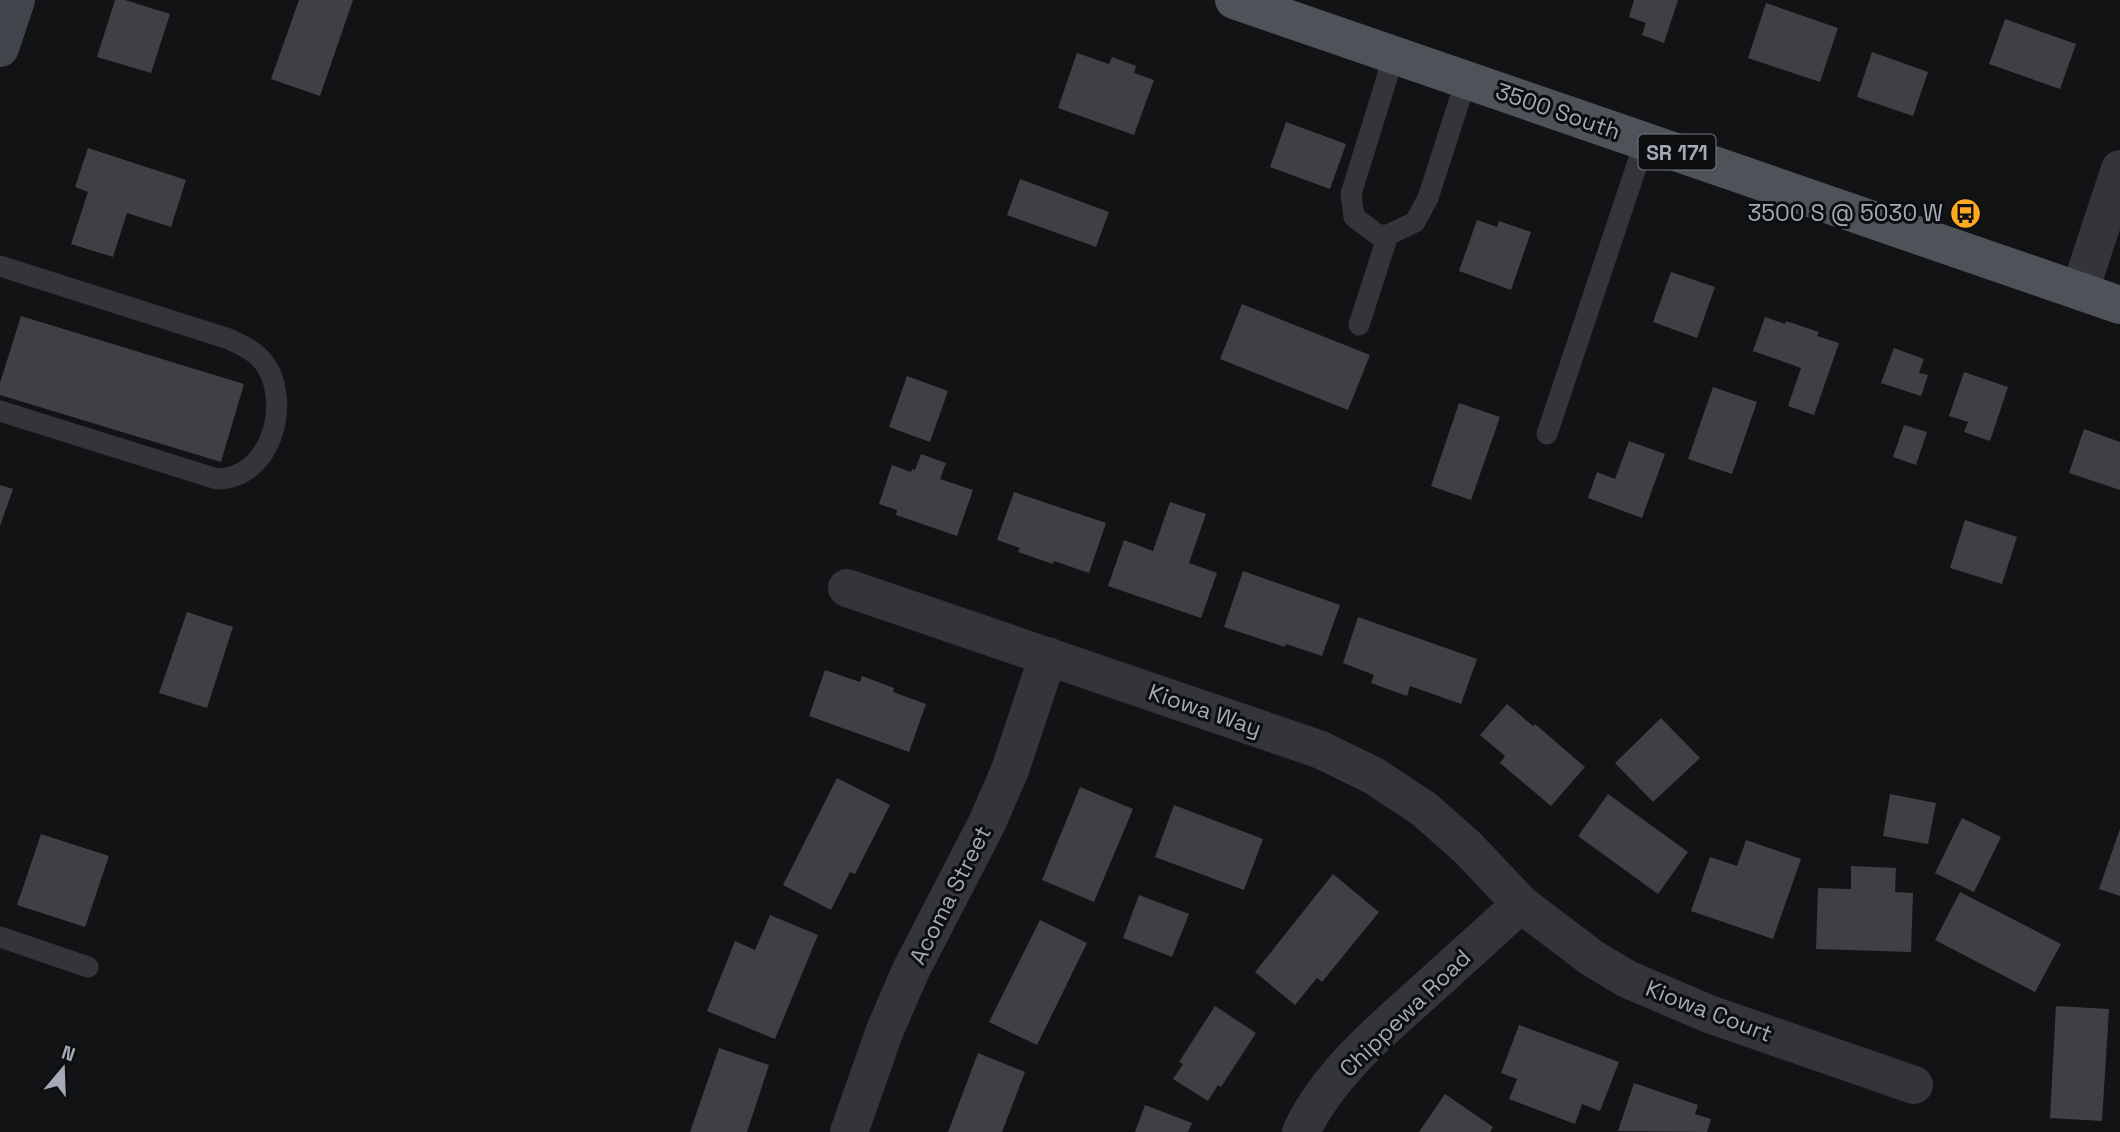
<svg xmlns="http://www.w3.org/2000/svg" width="2120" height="1132" viewBox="0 0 2120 1132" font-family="'Space Grotesk',sans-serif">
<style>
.building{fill:#3e4044}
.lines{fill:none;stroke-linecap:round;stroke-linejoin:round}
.lane{stroke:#33353a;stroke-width:21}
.street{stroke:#33353a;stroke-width:38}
.secondary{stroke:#41444a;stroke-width:38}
.primary{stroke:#4f5259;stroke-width:38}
.labels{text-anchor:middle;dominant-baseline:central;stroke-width:6;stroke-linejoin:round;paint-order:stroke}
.shield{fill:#0d0e0f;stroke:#767b84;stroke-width:2}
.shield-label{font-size:21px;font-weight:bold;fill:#a3aab6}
.street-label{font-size:23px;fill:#a3aab6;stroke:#0d0e0f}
.poi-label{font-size:23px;fill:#a3aab6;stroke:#0d0e0f;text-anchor:end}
</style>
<rect width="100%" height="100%" fill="#121314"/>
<path class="building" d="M115,0H125L170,14L151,73L97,57Z
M299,0H353L320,96L271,79Z
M1634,0H1678L1664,43L1642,35L1646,23L1629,17Z
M1766,3L1838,28L1820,82L1748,58Z
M2005,19L2076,44L2060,89L1989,64Z
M1872,52L1928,72L1913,116L1857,97Z
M1077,53L1109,64L1112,57L1136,66L1134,73L1154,80L1134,135L1058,108Z
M1286,122L1346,144L1330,189L1270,167Z
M88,148L186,180L171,227L127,213L113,257L71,244L88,192L75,187Z
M1020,179L1109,212L1096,247L1007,215Z
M1477,220L1497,227L1499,221L1531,232L1511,290L1459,271Z
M1671,272L1715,287L1697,338L1653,322Z
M1242,304L1370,355L1348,410L1220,359Z
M21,316L244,384L221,462L0,395V383Z
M1765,317L1785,324L1786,321L1819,332L1817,336L1839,343L1814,415L1788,406L1801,368L1753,351Z
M1894,348L1924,359L1919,373L1928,375L1921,396L1881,383Z
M1964,372L2008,387L1990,441L1964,432L1968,422L1949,416Z
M907,376L948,391L930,442L889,427Z
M1713,387L1757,402L1732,474L1688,459Z
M1459,403L1500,417L1471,500L1431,486Z
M1904,425L1927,432L1916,465L1893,457Z
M2084,429L2120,442V490L2069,473Z
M1629,441L1665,454L1642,518L1588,498L1597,472L1615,479Z
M921,454L946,463L940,479L973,490L957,536L896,515L897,510L879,504L892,465L911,472L912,469L915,470Z
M0,485L13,489L0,526Z
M1014,492L1106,523L1089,573L1054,561L1053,564L1018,552L1020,548L997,540Z
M1170,502L1206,514L1189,563L1217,573L1201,618L1108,586L1124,540L1153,551Z
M1965,520L2017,537L2002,584L1950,568Z
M1243,571L1340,605L1322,656L1286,644L1285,647L1224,627Z
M187,612L233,627L207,708L159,693Z
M1358,617L1477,659L1461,704L1410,686L1407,696L1371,683L1374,675L1343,663Z
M825,670L860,682L862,676L894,688L893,692L926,704L909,752L809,716Z
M1507,704L1533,726L1535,724L1585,767L1551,806L1500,763L1505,756L1480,735Z
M1661,718L1700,758L1653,802L1615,763Z
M837,778L890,805L855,874L850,872L831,910L783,885Z
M1080,787L1133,809L1094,902L1042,880Z
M1608,794L1688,852L1658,894L1578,836Z
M1890,794L1936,803L1928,844L1883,836Z
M1174,805L1263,839L1244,890L1155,857Z
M1962,818L2001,837L1974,892L1935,873Z
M2120,829V896L2099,889Z
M41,834L109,856L85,927L17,905Z
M1746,840L1801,859L1773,939L1691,911L1710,857L1737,866Z
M1851,866L1896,868L1895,892L1913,893L1911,952L1816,949L1818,888L1851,889Z
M1333,874L1379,912L1322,982L1317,978L1295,1005L1255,972Z
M1960,892L2061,944L2035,992L1935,940Z
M1139,895L1189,914L1172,957L1123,938Z
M770,915L818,935L775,1039L707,1011L735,941L755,950Z
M1040,920L1087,943L1037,1045L989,1022Z
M1215,1006L1256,1033L1221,1087L1218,1085L1208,1101L1173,1079L1183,1064L1179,1062Z
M2056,1006L2109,1009L2102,1121L2050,1118Z
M1519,1025L1619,1062L1600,1111L1582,1104L1575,1124L1509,1099L1517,1079L1501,1073Z
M719,1048L769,1065L747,1132H690Z
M978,1053L1025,1072L1002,1132H948Z
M1634,1083L1698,1105L1695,1114L1711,1119L1707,1132L1618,1131Z
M1445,1094L1493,1127L1490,1132H1419Z
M1145,1105L1192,1123L1188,1132H1135Z"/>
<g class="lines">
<path class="lane" d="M1394,55L1351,194L1354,217L1378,235H1388L1415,222L1428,198L1466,80
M0,266L229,339C244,346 258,352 267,367C291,408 269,479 217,479L0,411
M1359,325L1388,235
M1547,434L1645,141
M0,937L88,967"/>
<path class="street" d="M2080,290L2120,169
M847,588L1292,740L1321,750L1374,776L1424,809L1468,848L1521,904L1592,958L1627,979L1709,1014L1914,1085
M849,1132L885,1030L911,970L987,823L1010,770L1048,656
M1301,1132C1327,1076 1379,1032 1425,991C1457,962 1489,933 1521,904"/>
<path class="secondary" d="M0,48L16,0"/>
<path class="primary" d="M1234,0L2120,305"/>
</g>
<defs>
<symbol id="bus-disc" viewBox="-11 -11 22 22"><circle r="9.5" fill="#ffa920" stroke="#0d0e0f"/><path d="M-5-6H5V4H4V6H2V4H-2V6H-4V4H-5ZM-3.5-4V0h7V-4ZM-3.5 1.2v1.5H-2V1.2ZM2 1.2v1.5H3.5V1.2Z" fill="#111"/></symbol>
</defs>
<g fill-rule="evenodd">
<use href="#bus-disc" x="1948" y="196" width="35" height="35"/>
</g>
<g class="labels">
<rect class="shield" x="1638.5" y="134.5" width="77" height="35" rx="5"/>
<g class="shield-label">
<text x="1677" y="152">SR 171</text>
</g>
<g class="street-label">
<text transform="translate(1558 111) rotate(19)">3500 South</text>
<text transform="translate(1205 710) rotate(19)">Kiowa Way</text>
<text transform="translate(950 895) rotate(-63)">Acoma Street</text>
<text transform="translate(1709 1011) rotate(21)">Kiowa Court</text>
<text transform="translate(1405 1013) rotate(-44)">Chippewa Road</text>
</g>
<g class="poi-label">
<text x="1943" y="213">3500 S @ 5030 W</text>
</g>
</g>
<g transform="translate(63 1069) rotate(19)" stroke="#0d0e0f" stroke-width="5" paint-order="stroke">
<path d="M0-5L12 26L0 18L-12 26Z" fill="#a3aab6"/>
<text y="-10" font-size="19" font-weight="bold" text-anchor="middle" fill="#a3aab6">N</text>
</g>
</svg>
